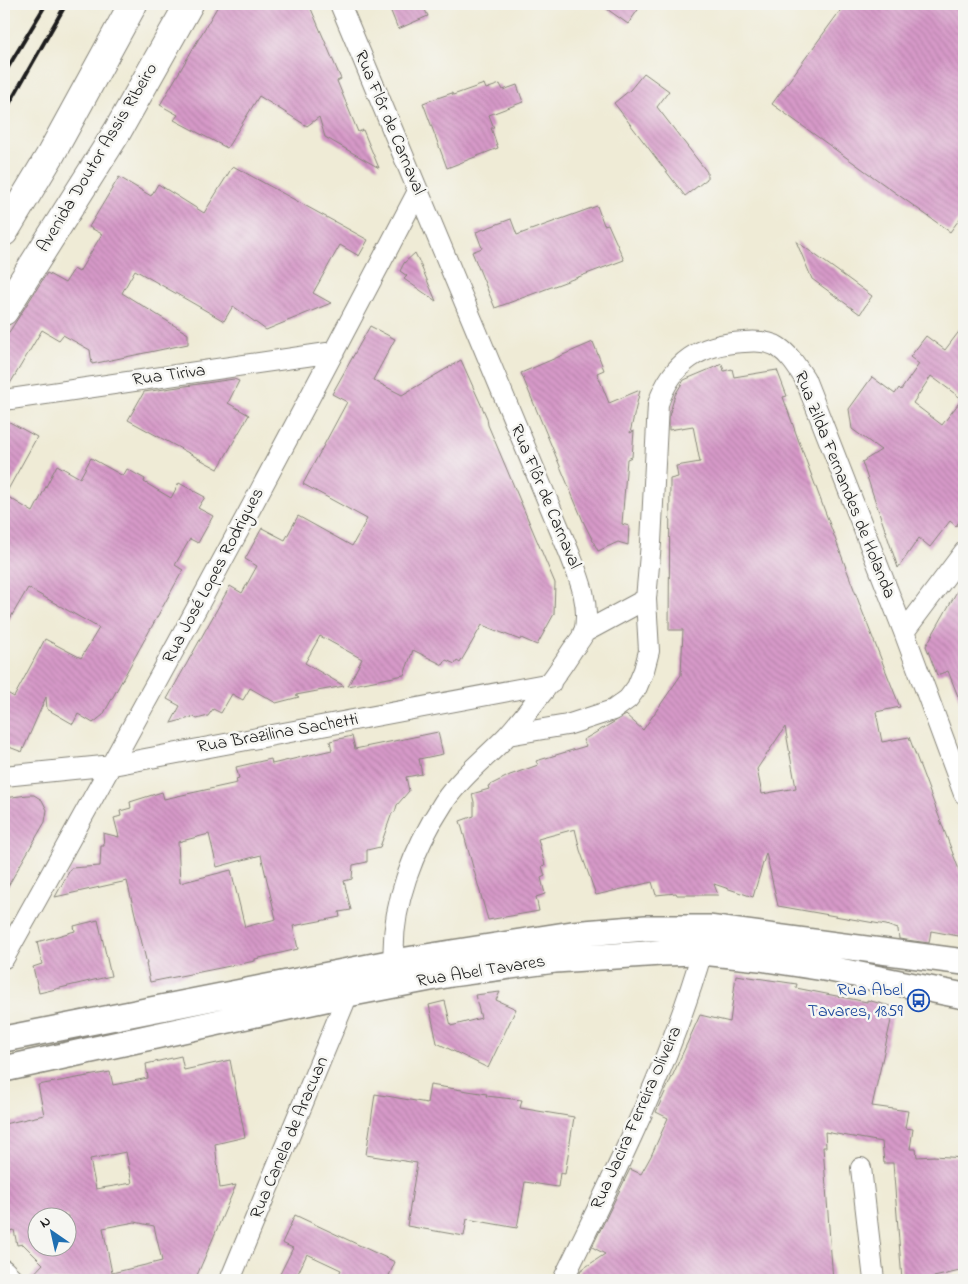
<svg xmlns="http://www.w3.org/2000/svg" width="968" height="1284" viewBox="0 0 968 1284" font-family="'Indie Flower',sans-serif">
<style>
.building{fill:url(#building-back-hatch);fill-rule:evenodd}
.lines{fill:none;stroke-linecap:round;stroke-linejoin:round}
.minor-casing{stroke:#868479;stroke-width:22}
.tertiary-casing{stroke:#868479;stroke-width:28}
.primary-casing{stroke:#868479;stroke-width:30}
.minor{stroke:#fff;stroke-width:20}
.tertiary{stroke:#fff;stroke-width:25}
.primary{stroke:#fff;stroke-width:28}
.rail{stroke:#1c1c1c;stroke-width:4}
.labels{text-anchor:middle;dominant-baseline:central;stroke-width:5;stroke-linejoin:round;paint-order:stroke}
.street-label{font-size:18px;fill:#1c1c1c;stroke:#f6f6f2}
.transit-label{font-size:18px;fill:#164399;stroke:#f6f6f2;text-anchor:end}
</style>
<defs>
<pattern id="building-back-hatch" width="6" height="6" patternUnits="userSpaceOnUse" patternTransform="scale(1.25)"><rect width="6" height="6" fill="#d699c8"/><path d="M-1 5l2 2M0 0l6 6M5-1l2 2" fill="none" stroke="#b783ab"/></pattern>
</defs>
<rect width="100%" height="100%" fill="#f6f6f2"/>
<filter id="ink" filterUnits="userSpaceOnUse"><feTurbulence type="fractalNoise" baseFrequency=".02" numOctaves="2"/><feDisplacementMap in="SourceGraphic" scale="10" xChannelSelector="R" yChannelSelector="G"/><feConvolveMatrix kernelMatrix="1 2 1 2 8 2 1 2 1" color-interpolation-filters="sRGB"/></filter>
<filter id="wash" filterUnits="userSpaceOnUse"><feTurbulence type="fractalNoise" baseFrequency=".0096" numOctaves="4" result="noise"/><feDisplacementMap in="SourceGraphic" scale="20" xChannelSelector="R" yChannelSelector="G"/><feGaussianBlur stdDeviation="1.12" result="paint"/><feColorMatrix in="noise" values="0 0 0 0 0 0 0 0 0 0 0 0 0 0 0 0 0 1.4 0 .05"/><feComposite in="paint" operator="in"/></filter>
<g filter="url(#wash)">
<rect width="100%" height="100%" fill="#efebd6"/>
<g id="blocks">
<path class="building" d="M219,4H309L341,79L337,81L358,132L363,130L379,168L325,137L319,117L307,126L259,96L227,148L174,120L178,115L160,105Z
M388,4H422L428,16L398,29Z
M600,4H642L628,24Z
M845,4H964V213L950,232L772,104Z
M644,73L669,91L657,107L707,172V179L685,196L614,103L630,90Z
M484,84L486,89L500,84L503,90L517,85L523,102L489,115L494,128H491L498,148L447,168L423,103L452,93L453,95Z
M233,166L368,240L359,256L340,245L313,293L331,303L266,330L233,306L224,321L135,270L122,293L188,334V344L92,364L90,350L63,335L59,340L42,330L8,387L4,388V340L47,273L65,283L74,269L79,272L102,234L89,227L119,177L151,196L158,184L204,213Z
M597,206L604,225L608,224L624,260L495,308L472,252L482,248L476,232L511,219L517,235Z
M796,241L872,296L860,314L812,279Z
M415,253L418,259L436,301L404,279L407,276L400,271L404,263Z
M964,325V515L956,526L950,521L930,547L919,538L898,568L862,462L881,450L852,429L849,409L872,377L895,394L899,388L901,390L919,364L910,357L926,336L945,350ZM931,376L962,399L942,425L913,403Z
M370,326L395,339L373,380L402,395L461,360L487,418L488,425L555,583L554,614L537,645L521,638L520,640L482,625L460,663L457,661L455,664L446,660L443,665L413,650L404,675L348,686L362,659L320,636L305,663L344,686L296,695L299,697L276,703L250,688L243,700L232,694L221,713L213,709L208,716L197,719L194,717L171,723L180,706L167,699L230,586L242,593L257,566L245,559L262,528L285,540L298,516L352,546L367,519L303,484L347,402L332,394Z
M593,342L604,370L597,373L609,403L640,390L630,433L634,431L632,457L627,459L622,524L629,526L628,545L618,542L598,551L583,521L521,373Z
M722,364L724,371L732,369L734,377L777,370L787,396L783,397L798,439L861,608L900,707L876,712L882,742L909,737L964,883V937L931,931L929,943L899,939L898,929L886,925L778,906L766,853L753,897L714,884L718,895H677L676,893L656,895L652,882L596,895L580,850L575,829L538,839L545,865L542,866L545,876L541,878L545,894L536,897L539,911L488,920L460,821L474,816V802L472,794L489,789L488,786L510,775L538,765L536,761L586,746L583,740L626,715L643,730L681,675L683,630H669L670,479L678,477L676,466L700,462L693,426L669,430V416L675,395L684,380ZM785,727L796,788L762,794L757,769Z
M234,379L239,381L228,403L249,415L218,469L128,420L144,392Z
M4,419L37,437L5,495L33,512L57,465L80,478L91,458L123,476L127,469L145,479L144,482L171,498L179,483L205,497L198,508L213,516L198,543L190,539L175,565L183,570L103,715L93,723L78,714L73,724L47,709L46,697L22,752L4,745V691L14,697L45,639L81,658L99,628L28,588L4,629Z
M964,579V709H963L948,671L937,675L926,646Z
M438,732L443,754L419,759L422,774L406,777L409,791L397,805L395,812L392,813L380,847L367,850V862L353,865L352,879L344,881L351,910L339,912L340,917L293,926L298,949L255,959V961L150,982L146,964H147L127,881L55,897L71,868L100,866L101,846H104L103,833L119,837L114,818L121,816L120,811L131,808L130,802L162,792L164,799L237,783L236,779L239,778L236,767L271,759L272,764L332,750L330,741L352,736L355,749ZM209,834L217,867L261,855L276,919L245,927L231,870L180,883L178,842Z
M28,795H34L42,800L47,810L45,822L4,893V798Z
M98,920L111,976L39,993L33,967L42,964L37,942L75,931L74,926Z
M736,975L797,984L796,988L867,1002V1000L894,1007L872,1106L908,1111L905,1128L913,1129L910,1149H916L917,1157L934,1156L964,1158V1270L934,1277L936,1280H902L893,1163H884L882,1142L825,1132L826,1147H823L833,1280H576L581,1270L605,1254L592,1247L630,1169L641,1174L651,1156L668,1118L656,1112L700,1015L730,1022Z
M500,992L496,1000L516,1009L488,1068L437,1043L429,1005L445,1001L451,1026L481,1018L475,995Z
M181,1056L184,1070L230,1060L245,1137L215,1144L220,1188L236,1185L195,1280H28L43,1264L23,1244L17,1245L14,1230L4,1232V1124L44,1115L38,1085L110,1072L113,1085L148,1078L146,1064ZM126,1152L132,1183L96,1189L90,1159ZM38,1216H68V1246H38ZM135,1222L154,1226L162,1261L112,1273L103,1228Z
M430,1085L487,1094L486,1096L522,1100L520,1108L574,1117L565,1174L560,1173L558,1187L525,1182L517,1228L467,1219L464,1236L407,1226L417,1163L366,1155L375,1094L427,1103Z
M295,1215L395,1262L387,1280H336L341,1270L307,1254L295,1280H277L293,1248L282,1243Z"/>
</g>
</g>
<g filter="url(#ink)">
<use href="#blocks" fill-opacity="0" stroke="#868479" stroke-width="1"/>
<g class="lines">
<defs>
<path id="minor" d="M340,4L569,552C579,577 591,605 584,633C582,638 577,644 573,649C562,666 551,682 538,698C528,711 518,724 507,736C486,758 461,777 444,802C414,848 390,906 394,962
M4,400L334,352
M904,632L964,552
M583,633L646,599L651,543L658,404C672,362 700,344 744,342C755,341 768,341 778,347C790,355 797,367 805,379L904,632L964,794
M508,735L567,725L613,710L628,699L637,687L644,670L649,651L646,599
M4,776L113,765L551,683
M4,958C146,705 284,449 418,191
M861,1168L874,1280
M4,1270L14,1280
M230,1280L348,994
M563,1280C615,1173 669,1066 702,952"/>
<path id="tertiary" d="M4,1039L394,962L572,934L646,928H708L964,962
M4,1069L348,994L451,974L555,960L661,953L702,952L760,958L830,969L964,996"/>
<path id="primary" d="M4,232L51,154L133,4
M4,311L117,132L189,4"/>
</defs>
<use href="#minor" class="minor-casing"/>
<use href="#tertiary" class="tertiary-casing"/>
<use href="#primary" class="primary-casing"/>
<use href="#minor" class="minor"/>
<use href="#tertiary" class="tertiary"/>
<use href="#primary" class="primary"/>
<path class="rail" d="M4,74L46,4
M4,113L66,4"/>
</g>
</g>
<defs>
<symbol id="bus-ring" viewBox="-11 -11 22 22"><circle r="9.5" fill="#f6f6f2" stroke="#1a4fb4" stroke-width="1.5"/><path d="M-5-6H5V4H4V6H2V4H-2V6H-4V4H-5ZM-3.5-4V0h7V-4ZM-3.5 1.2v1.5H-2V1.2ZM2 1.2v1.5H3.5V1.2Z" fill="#1a4fb4"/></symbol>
</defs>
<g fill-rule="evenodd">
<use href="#bus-ring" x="906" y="988" width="25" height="25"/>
</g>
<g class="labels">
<g class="street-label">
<text transform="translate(389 123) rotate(67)">Rua Flôr de Carnaval</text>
<text transform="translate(98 158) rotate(-59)">Avenida Doutor Assis Ribeiro</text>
<text transform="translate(169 376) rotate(-8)">Rua Tiriva</text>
<text transform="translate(844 485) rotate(68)">Rua Zilda Fernandes de Holanda</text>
<text transform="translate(545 497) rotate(67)">Rua Flôr de Carnaval</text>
<text transform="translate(214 576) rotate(-62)">Rua José Lopes Rodrigues</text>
<text transform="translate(278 734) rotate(-10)">Rua Brazilina Sachetti</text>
<text transform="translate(481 972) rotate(-9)">Rua Abel Tavares</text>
<text transform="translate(637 1118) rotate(-66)">Rua Jacira Ferreira Oliveira</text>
<text transform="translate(290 1138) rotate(-67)">Rua Canela de Aracuan</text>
</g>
<g class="transit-label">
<text x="903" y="991">Rua Abel<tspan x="903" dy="21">Tavares, 1859</tspan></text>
</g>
</g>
<rect width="968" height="1284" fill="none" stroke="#f6f6f2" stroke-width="20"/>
<g transform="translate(52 1232) rotate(326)"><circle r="24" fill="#f6f6f2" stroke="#9f9f9c"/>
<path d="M0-4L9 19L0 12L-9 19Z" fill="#1f6fb2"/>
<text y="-8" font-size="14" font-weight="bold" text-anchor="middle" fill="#1c1c1c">N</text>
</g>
</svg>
